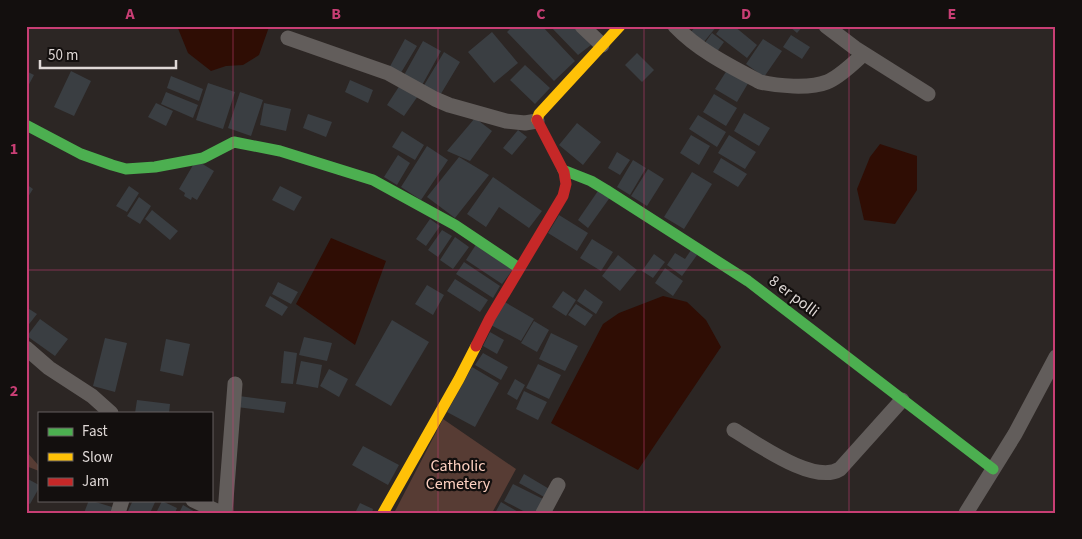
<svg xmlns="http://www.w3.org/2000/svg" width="1082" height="539" viewBox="0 0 1082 539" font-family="'Source Sans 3',sans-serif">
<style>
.green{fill:#573c34}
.water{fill:#2f0d04}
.building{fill:#3a3e42}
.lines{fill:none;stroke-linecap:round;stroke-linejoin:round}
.street{stroke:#625d5b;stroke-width:15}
.fast{stroke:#4caf50;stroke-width:11}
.slow{stroke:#ffc107;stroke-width:11}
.jam{stroke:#c62828;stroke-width:11}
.grid{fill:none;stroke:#c83e74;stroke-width:1;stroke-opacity:0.55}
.labels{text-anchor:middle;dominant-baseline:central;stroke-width:4.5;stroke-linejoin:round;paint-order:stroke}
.street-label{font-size:16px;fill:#dfd8d6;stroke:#130f0e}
.park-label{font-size:16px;fill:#fdd0c0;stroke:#130f0e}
.neatline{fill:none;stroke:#c83e74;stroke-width:2}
.grid-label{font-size:16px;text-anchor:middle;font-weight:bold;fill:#c83e74}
</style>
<rect width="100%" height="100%" fill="#2c2624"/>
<path class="green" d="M443,419L516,469L492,513H394Z
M26,451L39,466V471L26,466Z"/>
<path class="water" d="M177,26H269V27L259,55L243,65L226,66L211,71L188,53Z
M880,144L917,156V190L895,224L864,220L857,189L870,157Z
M331,238L386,261L355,345L296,304Z
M663,296L687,302L706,320L721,347L638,470L551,423L603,324L619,313Z"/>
<path class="building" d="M513,26H542L575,61L554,81L507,32Z
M550,26H574L591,45L578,55Z
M696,26H717L703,43L690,33Z
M722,26H734L757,45L747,58L716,34Z
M789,26H803L797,33Z
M492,32L518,63L494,83L468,52Z
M712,33L724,42L716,53L704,44Z
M791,35L810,47L802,59L783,47Z
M405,39L417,46L399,76L388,70Z
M763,39L782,51L764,77L746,64Z
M423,41L441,51L421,87L403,77Z
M444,52L460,62L439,97L423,87Z
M637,53L654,70L642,82L625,65Z
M525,65L550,88L535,104L510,80Z
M729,67L750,80L737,102L715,89Z
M26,71L34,75L26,90Z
M71,71L91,81L74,116L54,107Z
M171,76L203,89L199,101L167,88Z
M350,80L373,90L368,103L345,92Z
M402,82L420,93L404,116L387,105Z
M208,83L235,92L223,129L196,120Z
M166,92L198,105L193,118L161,104Z
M240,92L263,100L251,136L228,128Z
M714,94L737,108L726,126L703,112Z
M156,103L173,111L166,126L148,117Z
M264,103L291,109L286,131L260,125Z
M744,113L770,128L759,146L734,131Z
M308,114L332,122L326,137L303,128Z
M698,115L726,132L717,147L689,129Z
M475,118L492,131L470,161L447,151Z
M577,123L601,142L583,165L559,145Z
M518,130L527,137L512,155L503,148Z
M402,131L424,145L415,160L392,147Z
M691,135L710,146L699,165L680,153Z
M729,135L756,152L745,169L718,153Z
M427,146L448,160L421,200L401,187Z
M617,152L630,160L620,175L608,168Z
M398,155L410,163L397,185L384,177Z
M459,157L489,175L455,218L427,197Z
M721,158L747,174L738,187L713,172Z
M196,160L214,171L197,200L192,197L191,200L184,196L185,193L179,189Z
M633,160L646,168L630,195L617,187Z
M648,169L664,179L647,206L631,196Z
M692,172L712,184L684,229L664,217Z
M493,177L542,211L529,228L499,207L486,227L467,214Z
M26,184L33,189L26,200Z
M129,186L139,193L127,212L116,206Z
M280,186L302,197L294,211L272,200Z
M600,188L611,196L588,228L578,220Z
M139,197L151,206L140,224L127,216Z
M152,210L178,231L170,240L145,219Z
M559,215L588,233L577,251L548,233Z
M430,219L440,226L426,246L416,239Z
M442,230L452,236L438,257L428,250Z
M455,237L469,247L453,269L440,260Z
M592,239L613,252L601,271L580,258Z
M477,243L514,268L502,284L466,260Z
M691,250L697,255L682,276L667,265L675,253L685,259Z
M654,254L665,262L653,278L642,271Z
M618,255L637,270L620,291L602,276Z
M464,262L500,286L493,298L456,274Z
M665,268L683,281L673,296L655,283Z
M455,279L488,300L480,312L447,291Z
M278,282L298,292L291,304L272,294Z
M427,285L444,295L433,315L415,304Z
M585,289L603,302L596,314L577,301Z
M563,291L576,300L566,316L552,307Z
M270,296L288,307L282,316L265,306Z
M503,301L534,319L521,341L489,324Z
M576,304L593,315L585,326L568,315Z
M26,307L37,314L26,328Z
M40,319L68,339L55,356L27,336Z
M392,320L429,342L391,406L355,385Z
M534,321L549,330L537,352L521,343Z
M490,332L504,340L497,354L483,346Z
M551,333L578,346L565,371L539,359Z
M304,337L332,343L327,361L299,355Z
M105,338L127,343L115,392L93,386Z
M166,339L190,344L183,376L160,371Z
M284,351L297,353L293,384L281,383Z
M483,353L508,367L501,380L475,365Z
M301,361L322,365L318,388L296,384Z
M538,364L561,375L549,399L526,388Z
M472,367L499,383L475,427L447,412Z
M329,369L348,379L339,397L320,386Z
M515,379L525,385L517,400L507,394Z
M524,391L547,402L538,420L516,409Z
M239,396L286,402L284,413L237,407Z
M137,400L170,404L169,413H135Z
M363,446L399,465L388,485L352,465Z
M524,474L551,490L546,498L519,483Z
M26,478L39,485V488L30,504L26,502Z
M513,484L545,500L539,513H527L504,501Z
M89,500L112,507L110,513H84Z
M133,500H156L150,513H132L128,511Z
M162,501L177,508L175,513H156Z
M501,502L520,513H495Z
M360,503L373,509L372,513H355Z
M183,505L197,513H179Z"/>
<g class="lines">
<path class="street" d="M582,26L602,45
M675,26C699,51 730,66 760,82C777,86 810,89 827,82C840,77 853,63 864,54
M826,26L855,48L928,94
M288,38L388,73L435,99L449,105L506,121L525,123L537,121
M26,348L49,368L92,396L111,413
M734,430C758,444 814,485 840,469L902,400
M193,500L221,513
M118,513L122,500
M225,513L235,384
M543,513L558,485
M966,513L1015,434L1056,357"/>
<path class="fast" d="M26,125L81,154L112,165L126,169L155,167L203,158L234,142L280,151L373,180L455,225L519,268
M563,170L591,181L606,190L748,281L993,469"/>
<path class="slow" d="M537,120L539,114L620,26
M383,513L459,379L476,346"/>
<path class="jam" d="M476,346L490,318L563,196L566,184L564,172L537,120"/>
</g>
<path class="grid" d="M233,26V513M438,26V513M644,26V513M849,26V513M26,270H1056"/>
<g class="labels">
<g class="street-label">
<text transform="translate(794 296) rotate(37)">8 er polli</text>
</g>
<g class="park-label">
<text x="458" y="466">Catholic<tspan x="458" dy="18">Cemetery</tspan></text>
</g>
</g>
<rect width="1082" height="539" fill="none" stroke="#130f0e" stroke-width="55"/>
<rect x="38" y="412" width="175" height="90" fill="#130f0e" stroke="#655f5e"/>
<rect x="48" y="428" width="25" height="8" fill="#4caf50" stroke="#655f5e"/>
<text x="82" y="436" font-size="15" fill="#dfd8d6">Fast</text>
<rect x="48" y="453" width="25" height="8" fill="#ffc107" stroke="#655f5e"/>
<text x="82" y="462" font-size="15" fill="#dfd8d6">Slow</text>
<rect x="48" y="478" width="25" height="8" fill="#c62828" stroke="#655f5e"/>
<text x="82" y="486" font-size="15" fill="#dfd8d6">Jam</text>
<path d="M40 60v8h136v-8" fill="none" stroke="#dfd8d6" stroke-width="2.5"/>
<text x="48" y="60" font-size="15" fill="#dfd8d6" stroke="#130f0e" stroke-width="4" paint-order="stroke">50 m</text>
<rect x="28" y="28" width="1026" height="484" class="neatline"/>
<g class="grid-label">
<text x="130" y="19">A</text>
<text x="336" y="19">B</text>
<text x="541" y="19">C</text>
<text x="746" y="19">D</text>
<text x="952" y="19">E</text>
<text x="14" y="154">1</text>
<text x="14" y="396">2</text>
</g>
</svg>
